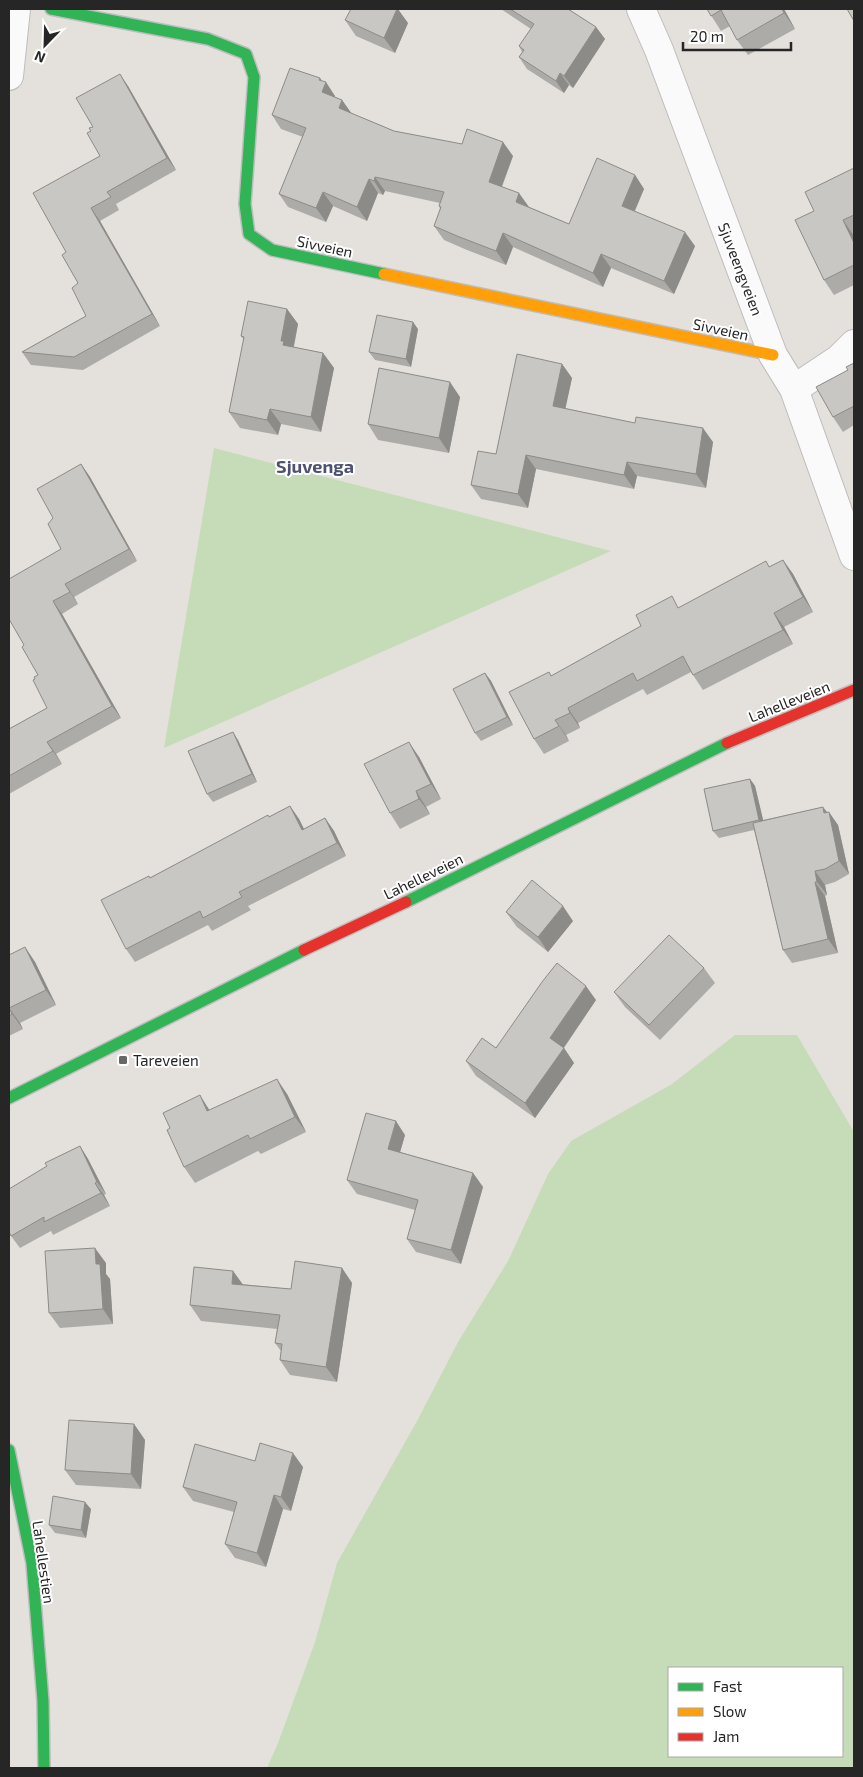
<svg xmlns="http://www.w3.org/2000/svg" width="863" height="1777" viewBox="0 0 863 1777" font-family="'Exo 2',sans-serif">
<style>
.green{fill:#c6dcb8;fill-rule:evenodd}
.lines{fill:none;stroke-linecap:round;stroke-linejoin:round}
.street-casing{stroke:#bebdbd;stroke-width:30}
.fast-casing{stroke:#bebdbd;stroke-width:14}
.slow-casing{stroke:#bebdbd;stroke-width:14}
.jam-casing{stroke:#bebdbd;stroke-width:14}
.street{stroke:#fbfafa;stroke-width:28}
.fast{stroke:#30b455;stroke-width:11}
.slow{stroke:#ff9f0a;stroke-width:11}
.jam{stroke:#e5322d;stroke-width:11}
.wall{fill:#adaba8}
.shaded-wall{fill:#8d8b88}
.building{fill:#c9c7c3;stroke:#8d8b88}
.poi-dot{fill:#686766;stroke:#fff;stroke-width:2}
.labels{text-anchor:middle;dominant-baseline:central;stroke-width:4;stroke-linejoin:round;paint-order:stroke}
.street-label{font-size:15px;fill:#262626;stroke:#fff}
.poi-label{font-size:15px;fill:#262626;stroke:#fff;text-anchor:start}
.quarter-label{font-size:18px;font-weight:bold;fill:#4d5271;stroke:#fff}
</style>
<rect width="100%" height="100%" fill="#e4e1dc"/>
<path class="green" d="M214,448L611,551L164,748Z
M735,1035H797L854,1132V1768H267L278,1743L315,1642L337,1563L417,1421L458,1342L508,1261L548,1174L571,1141L672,1084ZM669,1668H842V1756H669Z"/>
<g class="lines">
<defs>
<path id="street" d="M641,9L659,50L773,355L794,389L854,556
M9,76L16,9
M794,389L839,359L854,344"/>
<path id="fast" d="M51,9L208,39L246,54L254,77L245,204L249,234L272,250L384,274
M406,902L727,743
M9,1098L304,950
M9,1450L32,1563L43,1701L44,1768"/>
<path id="slow" d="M384,274L773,355"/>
<path id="jam" d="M727,743L854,690
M304,950L406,902"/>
</defs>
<use href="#street" class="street-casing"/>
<use href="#fast" class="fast-casing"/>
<use href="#slow" class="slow-casing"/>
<use href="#jam" class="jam-casing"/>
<use href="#street" class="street"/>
<use href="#fast" class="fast"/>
<use href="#slow" class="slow"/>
<use href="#jam" class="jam"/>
</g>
<path class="wall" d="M501,9H568L596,27L605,39L573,88L569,85L564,93L527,69L519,57L522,52L519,46L531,29Z
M707,9H784L795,29L748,55L737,40L730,26L721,31Z
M345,20L408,23L395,53L356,36Z
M321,81L335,96V97L342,100L351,113L394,131L513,156L502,187L529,207L569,224L635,175L644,189L635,211L695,246L674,294L611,268L603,287L513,247L506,265L467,250L444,240L434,226L440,209L439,206L440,203L385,191L383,195L378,193L367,221L333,206L326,222L288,207L279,194L303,137L281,129L272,115Z
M128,86L176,170L116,204L119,210L100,221L160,326L83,370L31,365L22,352L86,316L78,283L66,252L100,156L91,131L93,127Z
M854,168V285L834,295L824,280L814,211Z
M287,309L298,324L294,347L323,353L334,368L321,432L281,424L278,435L240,428L229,412L244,340L241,336Z
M418,329L411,367L375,360L369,352Z
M854,363V425L843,432L833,417L848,370Z
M562,364L572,378L565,408L713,442L706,488L637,476L634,489L536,469L528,508L481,499L471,485L496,454Z
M460,397L449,453L378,440L368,424Z
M81,464L90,477L137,561L74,597L78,604L62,614L121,718L56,754L62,764L9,794V729L47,708L35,679L38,675L24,645L61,549L53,518Z
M783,560L793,574L813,612L784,627L793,644L703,690L691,672L647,695L643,689L578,723L580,728L566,735L569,741L544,754L534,739L551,676L641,626L680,607L770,567Z
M485,673L491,681L513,725L481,741L475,733Z
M238,740L257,782L213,802L207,794Z
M419,757L441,799L426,807L430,814L400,829L390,813Z
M750,779L755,786L763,820L823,807L838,825L849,874L835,882L825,885L827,895L825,896L838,953L792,963L783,950L754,830L719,838L713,831Z
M290,806L299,819L304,829L325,818L334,831L346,856L248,906L251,910L212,931L208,925L135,962L126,949L151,877Z
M506,912L573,921L548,952L517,927Z
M25,947L35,962L56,1005L20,1023L23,1029L9,1036V955Z
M704,968L715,983L660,1040L625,1007L614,992Z
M596,1000L564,1048L574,1063L535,1118L476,1076L466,1061Z
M287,1094L306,1132L261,1154L258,1151L195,1183L184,1167L210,1110Z
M405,1135L400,1152L473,1173L483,1187L461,1264L416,1252L407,1239L415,1210L357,1194L347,1180Z
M80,1146L88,1159L106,1194L104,1195L110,1206L53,1235L51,1231L20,1248L11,1236L47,1166Z
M106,1263V1274L110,1279L113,1324L60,1328L49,1313Z
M342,1268L352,1283L337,1382L290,1375L280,1360L281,1351L275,1343L277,1329L201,1321L190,1305L233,1271L242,1284L291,1289Z
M134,1424L145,1440L141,1489L76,1485L65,1470Z
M255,1461L303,1467L291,1511L283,1509L266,1567L235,1558L225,1544L234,1512L193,1501L183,1487Z
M91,1509L86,1538L55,1533L49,1525Z"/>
<path class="shaded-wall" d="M397,9H398L408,23L395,53L384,38Z
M782,9H784L795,29L784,13Z
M596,27L605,39L573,88L564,76Z
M560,73L569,85L564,93L556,81Z
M120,74L128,86L176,170L167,158Z
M320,78L325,85L326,82L335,96L332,106L322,92L319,80Z
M342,100L352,114L339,108Z
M503,142L513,156L498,196L489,182Z
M635,175L644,189L631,219L622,206Z
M375,177L385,191L383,195L374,181Z
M369,179L378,193L367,221L357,207Z
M323,192L333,206L326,222L316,208Z
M519,193L529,207L516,202Z
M91,208L100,221L160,326L152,314Z
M843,220L854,236V243Z
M685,232L695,246L674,294L664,281Z
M503,233L513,247L506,265L496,251Z
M601,254L611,268L603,287L593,273Z
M287,309L298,324L292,354L283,345L281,341Z
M413,322L418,329L411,367L406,359Z
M323,353L334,368L321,432L311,417Z
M562,364L572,378L563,420L553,406Z
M450,382L460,397L449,453L439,438Z
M270,409L281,424L278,435L267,420Z
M703,428L713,442L706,488L696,474Z
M526,455L536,469L528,508L518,494Z
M627,462L637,476L634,489L624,475Z
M81,464L90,477L137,561L129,549Z
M783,560L793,574L813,612L803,597Z
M65,584L74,597L78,604L70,592Z
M53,601L62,614L121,718L112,706Z
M774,613L784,627L793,644L783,630Z
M485,673L491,681L513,725L507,717Z
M568,708L578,723L580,728L570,713Z
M555,720L566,735L569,741Z
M233,732L238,740L257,782L252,774Z
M47,742L56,754L62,764L53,751Z
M409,742L419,757L441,799L431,784Z
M750,779L755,786L765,828L759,820Z
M416,791L426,807L430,814L419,799Z
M290,806L299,819L311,843L302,830Z
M823,807L830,817L829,812L838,825L849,874L839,861Z
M325,818L334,831L346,856L337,843Z
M815,871L825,885L827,895L817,882Z
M815,882L825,896L838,953L828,939Z
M563,906L573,921L548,952L538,937Z
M25,947L35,962L56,1005L46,990Z
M586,986L596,1000L560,1053L550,1038Z
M9,1008L20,1023L23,1029L12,1014Z
M564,1048L574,1063L535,1118L525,1103Z
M277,1079L287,1094L306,1132L295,1117Z
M200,1095L210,1111H207Z
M396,1121L405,1135L397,1163L388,1149Z
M80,1146L88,1159L106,1194L97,1182Z
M473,1173L483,1187L461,1264L451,1250Z
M95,1183L104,1195L110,1206L101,1193Z
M95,1248L106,1263V1274L110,1279L113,1324L103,1309L96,1264Z
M342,1268L352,1283L337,1382L326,1367Z
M233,1271L244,1286L232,1284Z
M134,1424L145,1440L141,1489L131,1474Z
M293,1453L303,1467L291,1511L281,1497Z
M274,1495L283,1509L266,1567L257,1553Z
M85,1502L91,1509L86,1538L81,1530Z"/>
<path class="building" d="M351,9H397L384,38L345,20Z
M510,9H568L596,27L564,76L560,73L556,81L519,57L524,50L519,46L534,24Z
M707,9H782L784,13L737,40L721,10L711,16Z
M847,9H854V21Z
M290,68L320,78L319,80L326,82L322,92L342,100L339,108L394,131L462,144L467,129L503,142L489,182L519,193L516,202L569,224L597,158L635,175L622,206L685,232L664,281L601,254L593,273L503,233L496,251L457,236L434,226L441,207L439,206L444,192L375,177L374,181L369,179L357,207L323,192L316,208L279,194L306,128L272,115Z
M120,74L167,158L107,192L111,197L91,208L152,314L74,357L22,352L86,316L72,288L78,283L62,255L66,252L33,193L100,156L87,133L91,131L89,128L93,127L76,98Z
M854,168V215L843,220L854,243V265L824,280L795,220L814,211L805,192Z
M248,301L287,309L281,341H284L283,345L323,353L311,417L270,409L267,420L229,412L244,337L241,336Z
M377,315L413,322L406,359L369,352Z
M517,354L562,364L553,406L635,423L636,417L703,428L696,474L627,462L624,475L526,455L518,494L471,485L478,451L496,454Z
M854,363V406L833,417L816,387L848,370L846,367Z
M379,368L450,382L439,438L368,424Z
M81,464L129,549L65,584L70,592L53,601L112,706L47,742L53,751L9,776V729L47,708L33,680L35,679L34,677L38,675L22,647L24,645L9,619V579L61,549L48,524L53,518L37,489Z
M783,560L803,597L774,613L783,630L693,675L683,656L637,681L633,673L568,708L570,713L555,720L559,726L534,739L509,692L549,672L551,676L641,626L636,615L672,596L678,608L766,561L769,567Z
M485,673L507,717L475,733L453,689Z
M233,732L252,774L207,794L188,751Z
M409,742L431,784L416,791L419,799L390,813L364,764Z
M750,779L759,820L713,831L704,789Z
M290,806L302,830L325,818L337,843L239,892L242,897L203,918L200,911L126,949L101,900L149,876L150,878L268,815L269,817Z
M823,807L824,813L829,812L839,861L825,869L815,871L817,882H815L828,939L783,950L753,823Z
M532,880L563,906L538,937L506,912Z
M669,935L704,968L649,1025L614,992Z
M25,947L46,990L9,1008L12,1014L9,1016V955Z
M557,963L586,986L550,1038L564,1048L525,1103L466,1061L482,1038L496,1048L542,982Z
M277,1079L295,1117L250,1139L248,1135L184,1167L167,1130L170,1128L163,1113L200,1095L207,1111Z
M366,1113L396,1121L388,1149L473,1173L451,1250L407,1239L418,1200L347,1180Z
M80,1146L97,1182L95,1183L101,1193L44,1222V1217L11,1236L9,1232V1189L47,1166L45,1163Z
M95,1248L96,1264H100L103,1309L49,1313L45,1251Z
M295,1261L342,1268L326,1367L280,1360L282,1344L275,1343L280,1315L190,1305L194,1267L233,1271L232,1284L291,1289Z
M69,1420L134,1424L131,1474L65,1470Z
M260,1443L293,1453L281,1497L274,1495L257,1553L225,1544L237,1502L183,1487L195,1444L255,1461Z
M53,1496L85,1502L81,1530L49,1525Z"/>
<rect class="poi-dot" x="118" y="1055" width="10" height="10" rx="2.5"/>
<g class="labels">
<g class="street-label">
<text transform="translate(325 246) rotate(12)">Sivveien</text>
<text transform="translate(741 269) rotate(69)">Sjuveengveien</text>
<text transform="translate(721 329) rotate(12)">Sivveien</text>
<text transform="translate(789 701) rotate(-22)">Lahelleveien</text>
<text transform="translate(423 876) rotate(-26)">Lahelleveien</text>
<text transform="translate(44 1562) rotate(82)">Lahellestien</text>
</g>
<g class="poi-label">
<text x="133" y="1060">Tareveien</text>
</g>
<g class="quarter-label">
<text x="315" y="466">Sjuvenga</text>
</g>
</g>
<rect width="863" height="1777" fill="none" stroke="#262626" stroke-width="20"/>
<rect x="668" y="1667" width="175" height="90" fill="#ffffff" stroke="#a8a8a8"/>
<rect x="678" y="1683" width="25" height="8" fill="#30b455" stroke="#a8a8a8"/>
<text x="713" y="1692" font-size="15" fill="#262626">Fast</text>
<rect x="678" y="1708" width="25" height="8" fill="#ff9f0a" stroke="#a8a8a8"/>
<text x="713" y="1717" font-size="15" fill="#262626">Slow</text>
<rect x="678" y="1733" width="25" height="8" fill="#e5322d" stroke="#a8a8a8"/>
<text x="713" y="1742" font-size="15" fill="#262626">Jam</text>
<g transform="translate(45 45) rotate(203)" stroke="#ffffff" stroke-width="4" paint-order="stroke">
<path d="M0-4L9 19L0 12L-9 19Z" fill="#262626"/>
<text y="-8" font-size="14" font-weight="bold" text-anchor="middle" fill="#262626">N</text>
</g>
<path d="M683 42v8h108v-8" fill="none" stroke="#262626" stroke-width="2.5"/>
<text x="690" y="42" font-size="15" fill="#262626" stroke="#ffffff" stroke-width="4" paint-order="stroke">20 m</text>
</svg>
